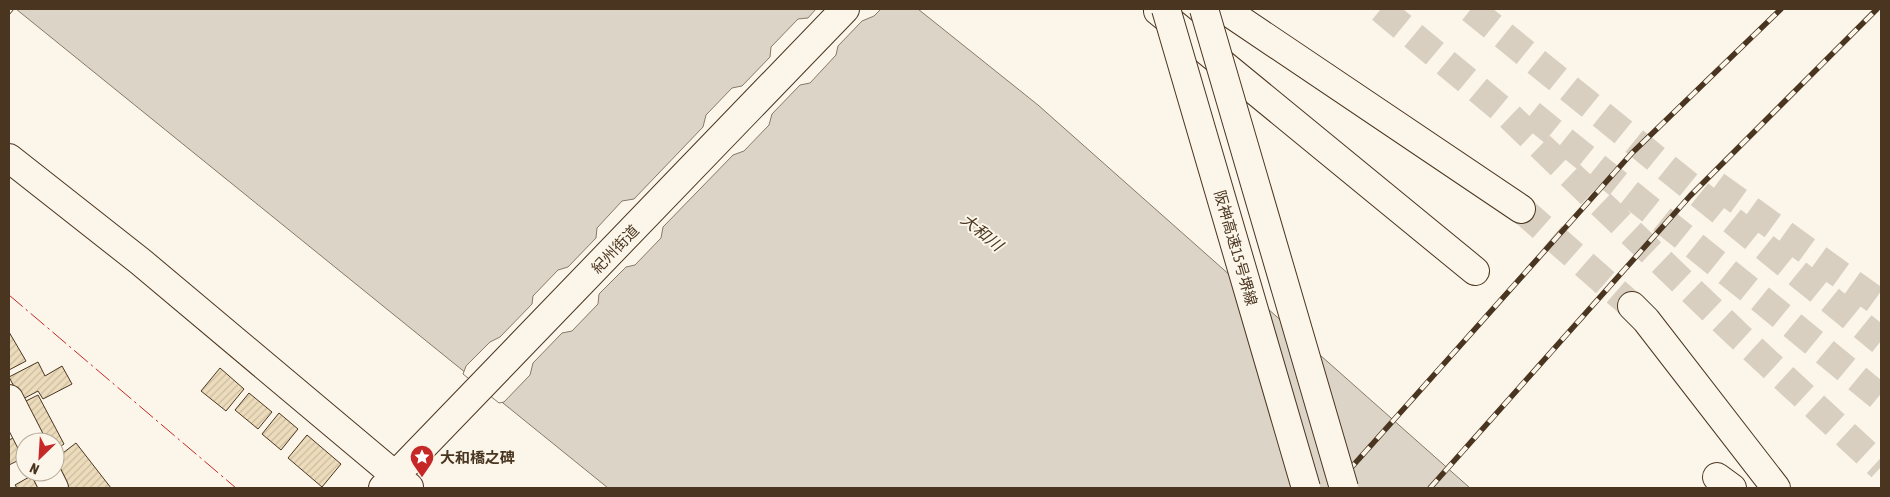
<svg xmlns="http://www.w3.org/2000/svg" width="1890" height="497" viewBox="0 0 1890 497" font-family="'Asap Condensed','Noto Sans JP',sans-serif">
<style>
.water{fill:#dcd4c6;stroke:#887966}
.pier{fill:#fbf6e9;stroke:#887966}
.building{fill:url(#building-hatch);stroke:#4a3520}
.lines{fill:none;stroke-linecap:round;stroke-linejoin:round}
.minor-tunnel{stroke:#d8cfc1;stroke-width:28;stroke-dasharray:28 14;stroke-linecap:butt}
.highway-tunnel{stroke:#d8cfc1;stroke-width:28;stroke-dasharray:28 14;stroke-linecap:butt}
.minor-casing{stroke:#4a3520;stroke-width:30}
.minor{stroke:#fbf6e9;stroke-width:28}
.tram{stroke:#4a3520;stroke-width:1}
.rail-casing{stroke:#4a3520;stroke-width:5.5}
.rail{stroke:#fbf6e9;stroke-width:4;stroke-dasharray:11;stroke-linecap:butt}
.highway-bridge-casing{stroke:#4a3520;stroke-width:30;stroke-linecap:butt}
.highway-bridge{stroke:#fbf6e9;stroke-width:28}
.power{stroke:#c62828;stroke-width:1;stroke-dasharray:18 4 2.5 4;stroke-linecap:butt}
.labels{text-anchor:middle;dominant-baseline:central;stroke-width:4;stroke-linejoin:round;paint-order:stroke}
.street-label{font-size:15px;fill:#4a3520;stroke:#fbf6e9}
.poi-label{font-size:15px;font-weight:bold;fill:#4a3520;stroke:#fbf6e9;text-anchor:start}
.water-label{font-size:16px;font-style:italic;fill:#4a3520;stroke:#fbf6e9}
</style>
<defs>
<pattern id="building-hatch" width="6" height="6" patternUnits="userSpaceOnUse" patternTransform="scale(1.25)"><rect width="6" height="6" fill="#ecdcbc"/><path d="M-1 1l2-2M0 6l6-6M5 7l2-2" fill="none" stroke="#ccbda1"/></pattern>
</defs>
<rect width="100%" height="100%" fill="#fbf6e9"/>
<path class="water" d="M16,9H918L1038,105L1470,488H608Z"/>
<path class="pier" d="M816,9H881L874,16L862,21L838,46L836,55L810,83L800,85L772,114L769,125L744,151L733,155L663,227L661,238L635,265L626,267L599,294L598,304L572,331L562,333L533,363L530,375L504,402L499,403L463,374L466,366L490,342L500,337L532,304L533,296L558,270L568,267L596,238L597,228L622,201L634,199L703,127L706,115L732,88L742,86L770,57L771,47L798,19L808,18Z"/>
<path class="building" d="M9,332L26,361L9,370Z
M38,362L45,376L62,366L72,384L43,399L38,391L21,400L9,377Z
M220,368L244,389L226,411L201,391Z
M249,393L272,412L258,429L235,410Z
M38,395L64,444L55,450V442H41L20,404Z
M279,413L298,429L281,450L262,434Z
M307,435L341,464L322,487L288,458Z
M17,436L25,442V457L9,465V440Z
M76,443L111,488H62L55,468V459Z
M38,472L50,488H17L15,485Z"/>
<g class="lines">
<path class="minor-tunnel" d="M1521,209L1632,306"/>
<path class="highway-tunnel" d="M1381,9L1505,112L1741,338L1881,467
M1471,9L1881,341
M1531,114L1762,300L1881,398
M1716,185L1881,304"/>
<defs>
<path id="minor" d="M1224,9L1521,209
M1158,11L1475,271
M9,158L141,262L409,487
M1632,306L1646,320L1776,488
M9,399L31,442
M46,472L54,488
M1717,477L1732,488
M383,488L845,9"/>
</defs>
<use href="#minor" class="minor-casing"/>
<use href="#minor" class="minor"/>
<path class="tram" d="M9,15L14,9"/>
<defs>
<path id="rail" d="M1333,488L1632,153L1781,9
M1430,488L1690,196L1877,9"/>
</defs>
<use href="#rail" class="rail-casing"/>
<use href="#rail" class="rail"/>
<defs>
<path id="highway-bridge" d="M1166,9L1306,488
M1204,9L1344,488"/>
</defs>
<use href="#highway-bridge" class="highway-bridge-casing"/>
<use href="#highway-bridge" class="highway-bridge"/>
<path class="power" d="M9,295L236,488"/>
</g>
<defs>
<symbol id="sight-pin" viewBox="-11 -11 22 30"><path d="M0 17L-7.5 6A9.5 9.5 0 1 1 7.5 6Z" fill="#c62828" stroke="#fbf6e9"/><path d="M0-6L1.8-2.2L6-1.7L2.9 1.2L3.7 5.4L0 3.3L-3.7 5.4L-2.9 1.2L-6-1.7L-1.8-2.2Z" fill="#fff"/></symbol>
</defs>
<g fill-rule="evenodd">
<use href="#sight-pin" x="408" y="443" width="28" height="38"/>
</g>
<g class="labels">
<g class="street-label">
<text transform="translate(1236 248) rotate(74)">阪神高速15号堺線</text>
<text transform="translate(615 249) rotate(-46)">紀州街道</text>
</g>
<g class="poi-label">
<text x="440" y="457">大和橋之碑</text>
</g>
<g class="water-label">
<text transform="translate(982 232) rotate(39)">大和川</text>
</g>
</g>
<rect width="1890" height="497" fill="none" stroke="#4a3520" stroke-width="20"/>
<g transform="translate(40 457) rotate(205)"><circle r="24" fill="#fbf6e9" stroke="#b4a999"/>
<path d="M0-4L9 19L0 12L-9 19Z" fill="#c62828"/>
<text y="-8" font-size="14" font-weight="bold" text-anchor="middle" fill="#4a3520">N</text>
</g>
</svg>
